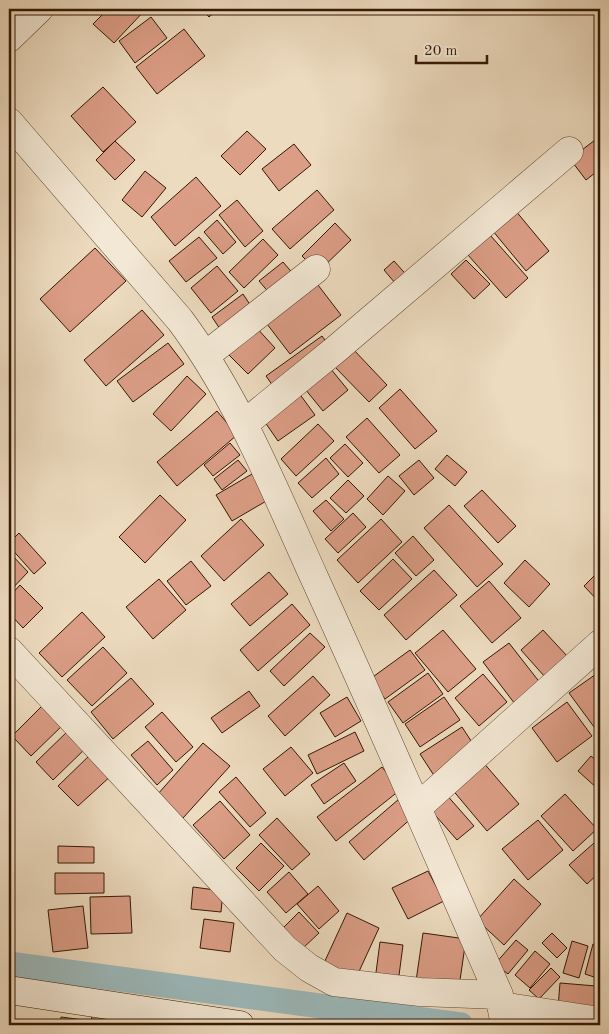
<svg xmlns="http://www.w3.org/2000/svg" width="609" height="1034" viewBox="0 0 609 1034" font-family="'Old Standard TT',serif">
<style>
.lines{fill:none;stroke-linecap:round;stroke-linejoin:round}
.canal{stroke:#9cb9bb;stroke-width:25}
.building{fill:#db9d86;stroke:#341804}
.street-casing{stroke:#624933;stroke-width:29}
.secondary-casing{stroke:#341804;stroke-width:29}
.street{stroke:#f3e8d5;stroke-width:28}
.secondary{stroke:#f3e8d5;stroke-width:28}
</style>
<rect width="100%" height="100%" fill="#eddbbf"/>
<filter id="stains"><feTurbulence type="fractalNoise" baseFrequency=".004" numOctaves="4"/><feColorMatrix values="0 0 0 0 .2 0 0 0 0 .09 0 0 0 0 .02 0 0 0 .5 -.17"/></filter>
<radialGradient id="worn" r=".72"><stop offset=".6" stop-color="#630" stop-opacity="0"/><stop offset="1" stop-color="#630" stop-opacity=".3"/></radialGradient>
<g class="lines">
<path class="canal" d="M9,964L461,1025"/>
</g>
<path class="building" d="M9,9H31L9,30Z
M108,9H146L114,43L93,24Z
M202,9H218L209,17Z
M151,17L167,38L135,63L119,41Z
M184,29L205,56L157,94L136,67Z
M103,87L136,122L103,152L71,116Z
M247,131L266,149L240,175L221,156Z
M599,137L600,169L586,180L570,159Z
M115,141L135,160L115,180L96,160Z
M294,144L311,165L279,191L262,169Z
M145,171L166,188L142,217L122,200Z
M196,177L221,206L175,246L151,217Z
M317,190L334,210L290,249L272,229Z
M237,200L263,231L245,247L219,215Z
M515,210L549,251L526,271L492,230Z
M217,220L236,242L223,254L204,232Z
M335,223L351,240L318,272L302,256Z
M490,235L528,278L506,298L468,255Z
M199,237L217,258L186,282L169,261Z
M263,239L278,255L244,288L229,272Z
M95,248L126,281L70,332L40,299Z
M466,260L490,284L474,299L451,274Z
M394,261L412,281L401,290L384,270Z
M283,262L295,276L271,295L259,281Z
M217,266L238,291L211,313L191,288Z
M318,285L341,315L290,354L267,324Z
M243,294L255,312L224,335L212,317Z
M142,310L164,335L106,386L84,360Z
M255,326L275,348L248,374L227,353Z
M322,336L332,350L275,389L266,376Z
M168,343L184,364L133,402L117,381Z
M352,348L387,385L369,402L334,366Z
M330,368L348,390L323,411L305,389Z
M187,376L206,394L171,431L153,414Z
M296,389L315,415L278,441L260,415Z
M400,389L437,431L415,449L379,408Z
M217,411L237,435L177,486L157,462Z
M367,418L400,455L379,473L346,437Z
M318,424L334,441L296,476L281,459Z
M230,443L240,455L213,476L204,465Z
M345,444L363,463L348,477L330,458Z
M447,455L467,472L455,486L435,469Z
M326,458L339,474L312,498L298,483Z
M238,460L247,471L222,490L214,479Z
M419,460L434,478L414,495L399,476Z
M252,474L268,500L232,521L216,495Z
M388,476L405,491L383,515L367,499Z
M348,480L364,496L346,513L330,498Z
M482,490L516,526L498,543L464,506Z
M160,495L186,520L145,563L119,537Z
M326,500L344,519L331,531L313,511Z
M449,505L503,564L477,587L424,528Z
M353,513L366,527L338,553L325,539Z
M241,519L264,545L224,581L201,556Z
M381,519L402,542L358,583L337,560Z
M19,533L46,563L34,574L9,546V543Z
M413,536L434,560L416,576L395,553Z
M9,552L28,572L9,592Z
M393,559L412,579L379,610L360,591Z
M525,560L550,584L529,607L504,583Z
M191,561L211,586L186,605L167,581Z
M434,570L457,595L406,640L384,615Z
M600,570V603L584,586Z
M269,572L288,594L250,626L231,604Z
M159,579L186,610L153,639L126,607Z
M489,581L521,618L492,643L460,606Z
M20,585L43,608L23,628L9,613V597Z
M292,604L310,625L258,671L240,650Z
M82,612L105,637L62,677L39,653Z
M443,630L476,669L448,692L415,653Z
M543,630L568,657L545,677L521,650Z
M310,633L325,647L284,686L270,671Z
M509,643L541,684L515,704L483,662Z
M103,647L127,673L92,706L67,680Z
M410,650L425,670L385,699L370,679Z
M599,672L600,729L597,731L569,693Z
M428,673L443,694L403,723L388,702Z
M483,674L507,702L479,726L455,698Z
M313,676L330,695L285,736L268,716Z
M131,678L154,704L113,739L91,712Z
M249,691L260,706L222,733L211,718Z
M347,697L361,721L335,737L320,713Z
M444,697L460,720L420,747L405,724Z
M567,702L592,736L557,762L532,728Z
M45,703L65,723L31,756L12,736Z
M162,712L193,747L176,762L145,727Z
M462,727L477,750L435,777L420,754Z
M71,728L88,746L53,780L36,762Z
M355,732L364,751L317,774L308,755Z
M148,741L173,770L157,785L131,755Z
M203,743L230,766L183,818L157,795Z
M291,747L313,773L285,796L263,769Z
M93,752L113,774L78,806L58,786Z
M591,756L600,763V786L598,789L578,771Z
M482,761L519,804L487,831L451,788Z
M344,763L356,781L324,804L311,785Z
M382,767L400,790L336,841L317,817Z
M236,777L266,813L250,827L219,792Z
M445,793L474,826L457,840L428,807Z
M565,794L597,829L573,851L541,816Z
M399,799L414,816L364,860L349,842Z
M220,801L250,835L224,859L193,825Z
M277,818L310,854L292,870L259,835Z
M538,820L563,850L528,880L502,849Z
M261,843L284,866L259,891L236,868Z
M594,843L600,851V872L587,884L569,865Z
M58,846L94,847V863H58Z
M428,871L444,901L408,919L392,888Z
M289,872L308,894L286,913L267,892Z
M55,873H104V893L55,894Z
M514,879L541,904L504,945L477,920Z
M318,886L339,911L319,929L297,904Z
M193,887L223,891L221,912L191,909Z
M130,896L132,933L91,934L90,897Z
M83,906L88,948L53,952L48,910Z
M299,912L319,933L302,949L283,928Z
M347,913L379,928L356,978L324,963Z
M204,919L234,923L230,952L200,948Z
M423,933L466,939L459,987L416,981Z
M552,933L567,948L557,958L542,943Z
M516,940L528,950L508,974L495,964Z
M572,941L588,946L579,978L563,973Z
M380,942L403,945L398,983L375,980Z
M593,944L600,946V979L585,974Z
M535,951L550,964L530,988L515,975Z
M551,968L560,977L539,999L529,990Z
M560,983L596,986L594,1010L558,1007Z
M92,1016L125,1023V1025H90Z
M61,1017L84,1020L83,1025H60Z
M32,1020L52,1025H31Z"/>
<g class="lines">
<defs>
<path id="street" d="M9,38L39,9
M9,122L180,320C238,398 274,489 314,577C377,715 438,855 499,995L505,1025
M206,355L316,269
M244,424L335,350L569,151
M9,651L285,949L309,968L334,982L420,992L499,995
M418,807L600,644
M501,1006L600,1021"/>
<path id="secondary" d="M9,990L240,1025"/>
</defs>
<use href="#street" class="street-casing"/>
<use href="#secondary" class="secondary-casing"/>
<use href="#street" class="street"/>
<use href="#secondary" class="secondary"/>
</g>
<rect width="609" height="1034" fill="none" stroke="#eddbbf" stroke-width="30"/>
<rect x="10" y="10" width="589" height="1014" fill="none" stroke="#341804" stroke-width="2.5"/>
<rect x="15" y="15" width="579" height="1004" fill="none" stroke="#341804"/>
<path d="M416 55v8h71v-8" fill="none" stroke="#341804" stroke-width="2.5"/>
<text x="424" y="55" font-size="15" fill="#341804" stroke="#f3e8d5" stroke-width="4" paint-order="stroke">20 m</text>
<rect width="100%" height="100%" filter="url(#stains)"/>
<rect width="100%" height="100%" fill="url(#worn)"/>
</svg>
